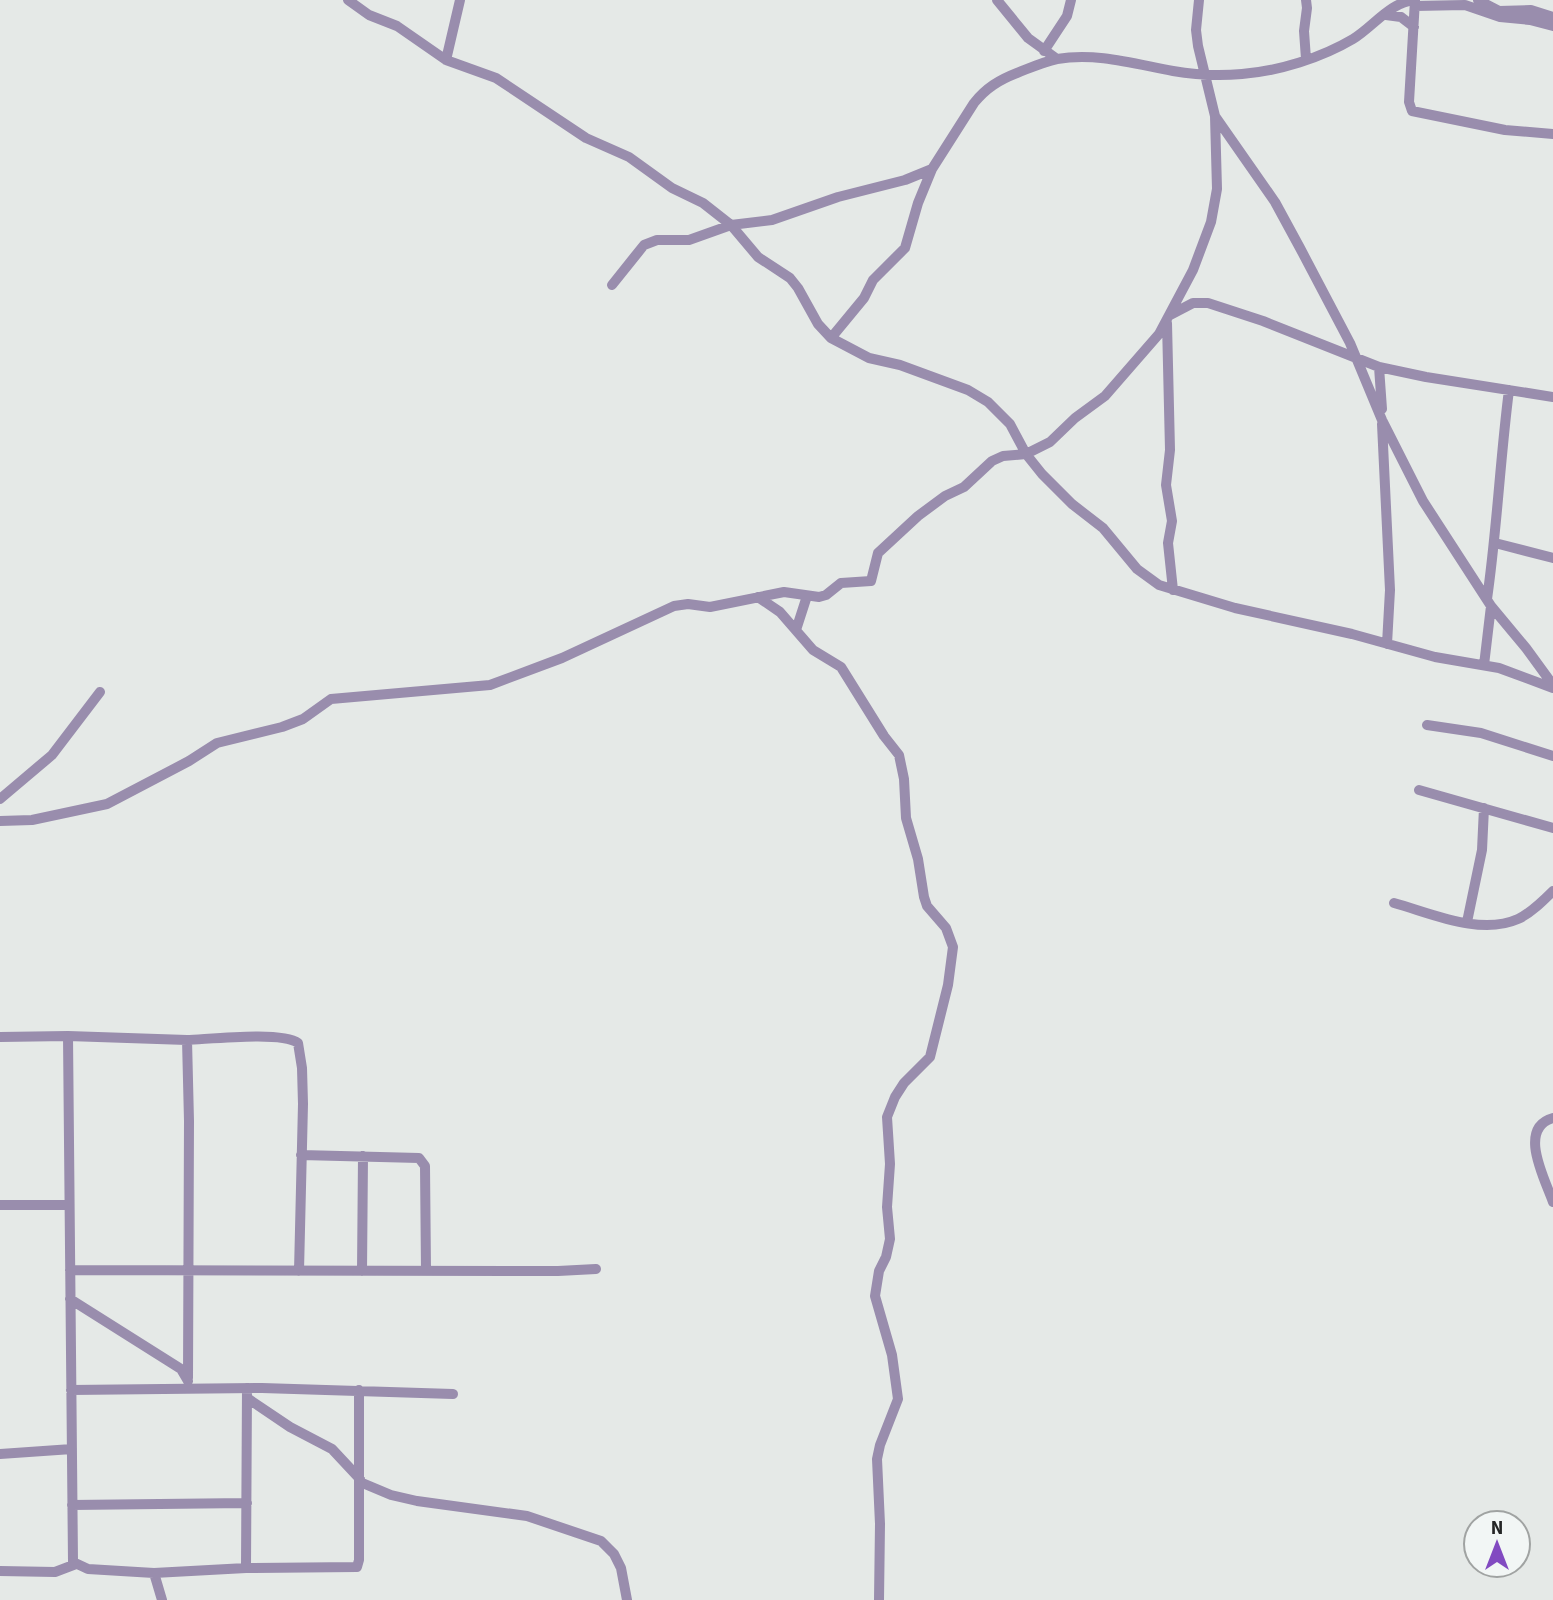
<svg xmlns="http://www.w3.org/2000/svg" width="1553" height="1600" viewBox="0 0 1553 1600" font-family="'Source Sans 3',sans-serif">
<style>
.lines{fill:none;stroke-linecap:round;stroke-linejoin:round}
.street{stroke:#998dad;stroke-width:10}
</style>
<rect width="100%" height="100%" fill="#e5e9e7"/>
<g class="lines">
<path class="street" d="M348,0L369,15L397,26L446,60L496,78L586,138L629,157L672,188L703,203L731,225L758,257L790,278L798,288L818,324L831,338L869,358L900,365L968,390L988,402L1010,424L1026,454L1042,474L1072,504L1103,528L1137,569L1159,585L1235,608L1352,634L1435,657L1499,668L1553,688
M997,0L1028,38L1057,59
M1199,0L1196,30L1198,46L1215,116L1275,202L1300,248L1350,343L1382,420L1423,501L1491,606L1526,648L1553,685
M1306,0L1307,8L1304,31L1306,59
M1415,0L1409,102L1412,111L1505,130L1553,134
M1478,0L1499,11L1531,10L1553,17
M1415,6L1465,5L1500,17L1530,20L1553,26
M1386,15L1401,17L1414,27
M1044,51L1067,16L1071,0
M446,60L460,0
M612,285L644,245L657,240H689L731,225L772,220L838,197L905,180L932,169
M1170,315L1193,303H1208L1263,321L1379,367L1426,377L1553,397
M1167,323L1170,450L1166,485L1172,521L1168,543L1173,590
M831,338L864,298L873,280L905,248L918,203L932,169L974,103C986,88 999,80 1017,73C1030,68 1043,62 1057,59C1096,52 1135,64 1173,71C1196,75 1219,76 1242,74C1279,71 1321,58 1353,39C1374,26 1390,2 1415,0
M1379,367L1382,409
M1382,424L1390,590L1387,644
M1495,543L1553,558
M758,597L780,612L813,650L841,667L884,736L899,755L904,779L906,818L918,859L924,897L927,906L946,928L953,947L948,985L930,1057L904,1083L895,1097L887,1117L890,1164L887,1207L890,1239L886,1257L879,1271L875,1296L892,1355L898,1399L880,1445L877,1459L880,1524L879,1600
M1487,599C1497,530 1500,460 1509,390
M796,630L807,596
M1484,665L1491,606
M1427,725L1481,733L1553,756
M1419,790L1553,828
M0,799L52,755L100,692
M0,821L32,820L107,804L189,761L217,743L282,727L303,719L331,699L490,685L562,658L674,606L688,604L710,607L784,592L819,597L826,595L841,583L871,581L878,553L918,516L945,496L964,487L992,461L1003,456L1026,454L1050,442L1075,418L1105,396L1159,334L1193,270L1211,222L1217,189L1215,116
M1394,903C1431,913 1480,936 1518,919C1531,913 1543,901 1553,891
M1467,922L1482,850L1484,808
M68,1036L73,1562L88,1569L154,1573L162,1600
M0,1037L68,1036L187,1040L189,1121L188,1378
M187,1040C211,1039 282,1031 298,1043L302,1068L303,1104L299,1271
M1553,1118C1517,1128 1545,1179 1553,1202
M301,1155L419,1158L425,1166L426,1271
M0,1205H69
M70,1270L558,1271L596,1269
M362,1271L363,1156
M70,1299L181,1369L188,1381
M71,1390L262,1388L453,1394
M247,1398L290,1427L332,1449L360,1479
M0,1454L72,1449
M360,1482L391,1495L417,1501L527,1516L601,1541L614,1554L621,1568L627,1600
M72,1505L247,1503
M246,1568L247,1388
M0,1571L55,1572L76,1564
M154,1573L246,1568L357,1567L359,1560V1390"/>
</g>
<g transform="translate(1497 1544)"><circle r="33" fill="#f2f6f5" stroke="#a0a3a2" stroke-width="2"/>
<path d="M0-5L12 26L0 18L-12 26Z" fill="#824ac1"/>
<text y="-10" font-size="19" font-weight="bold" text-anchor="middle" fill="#252626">N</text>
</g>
</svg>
